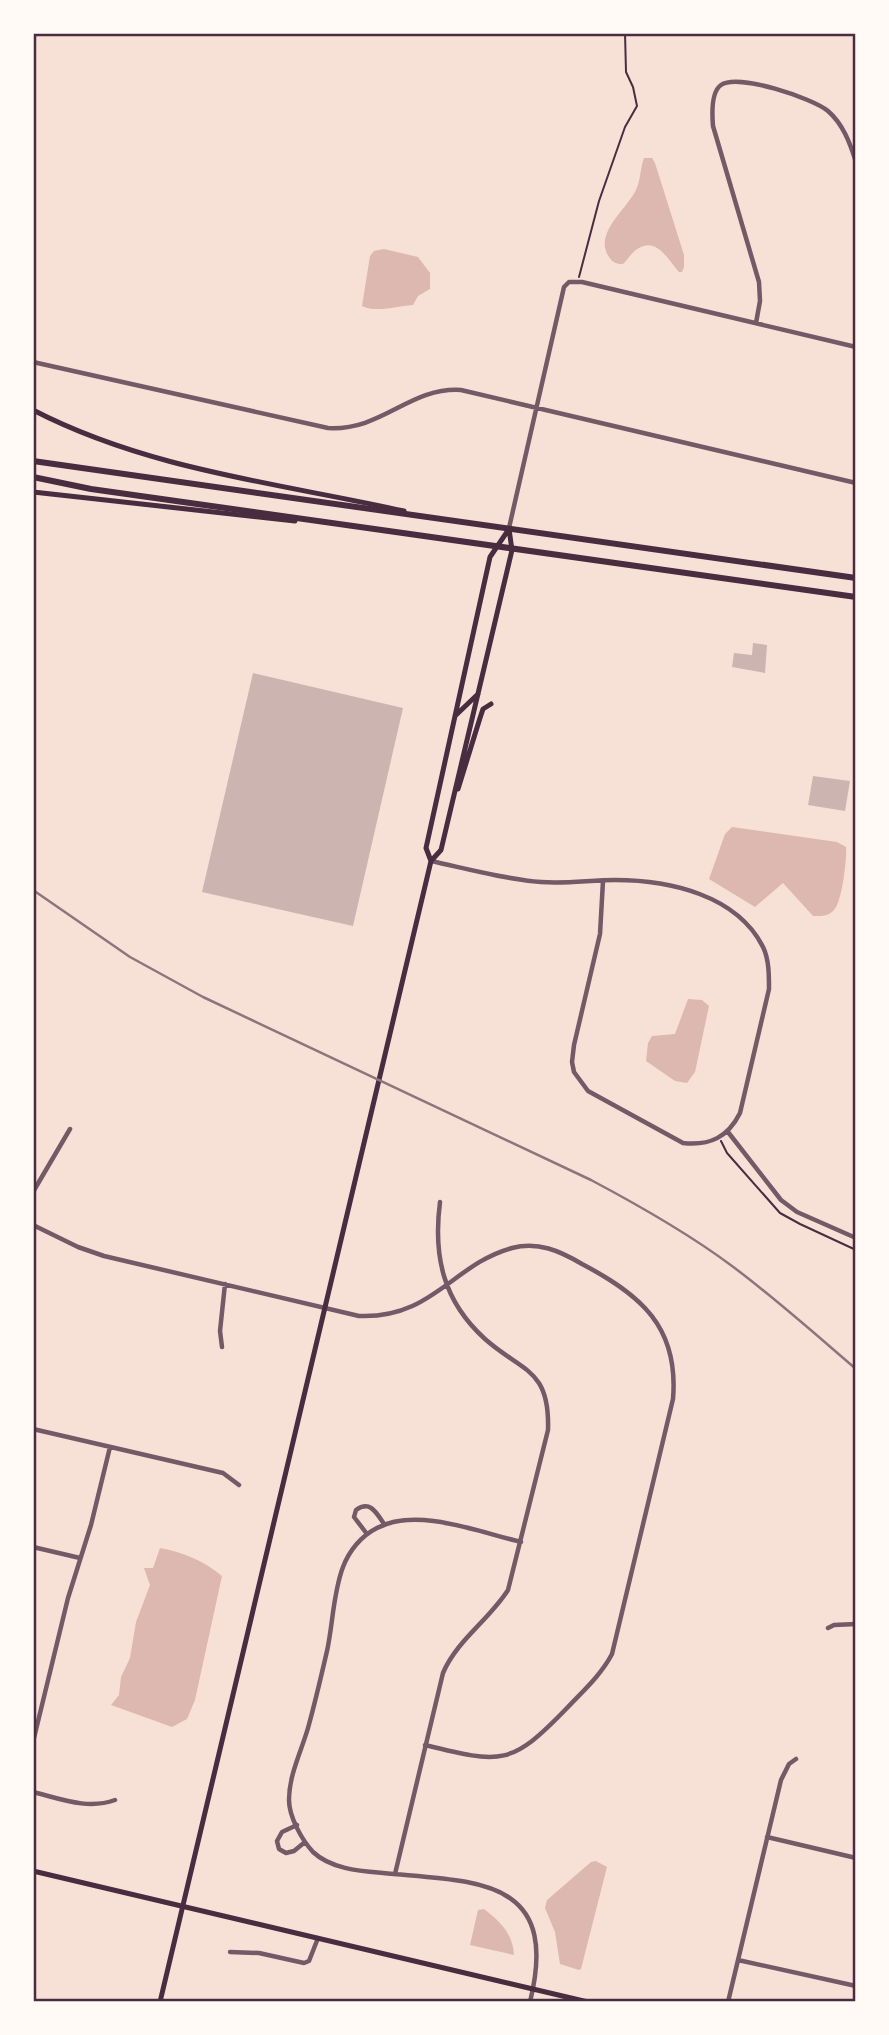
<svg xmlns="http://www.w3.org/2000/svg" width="889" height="2035" viewBox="0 0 889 2035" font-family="Overpass,sans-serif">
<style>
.water{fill:#dcb8b0}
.building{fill:#ccb4b1}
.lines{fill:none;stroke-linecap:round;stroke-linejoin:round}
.path{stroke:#4a2c40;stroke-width:2}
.minor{stroke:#755966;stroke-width:4.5}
.secondary{stroke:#4a2c40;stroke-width:5}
.primary{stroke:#4a2c40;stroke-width:6}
.rail{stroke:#8f747c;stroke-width:2.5}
.neatline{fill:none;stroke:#4a2c40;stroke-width:2.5}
</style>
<rect width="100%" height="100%" fill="#f7e1d7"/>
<path class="water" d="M644,158H652L655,163L684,255V267L682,272H679C669,261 657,237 639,248C633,251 628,259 623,264C616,264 613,263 609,257C593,234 626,210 636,190C641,179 640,169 644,158Z
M384,249L418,257L430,273V289L418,296L413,305C398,306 376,313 362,306L370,256L374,251Z
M732,827L837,842L846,847C847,859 842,902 834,910C828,917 821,916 813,916L783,883L755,907L709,879L725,834Z
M688,999L702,1000L709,1006L695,1072L687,1083L675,1081L646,1061L648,1043L652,1036L675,1034Z
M160,1548C183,1552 204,1561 222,1576L195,1700L187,1719L172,1727L111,1705L119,1695L121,1677L130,1658L136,1622L150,1585L144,1568H153Z
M596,1861L607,1867L581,1969L579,1970L560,1964L555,1932L545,1908L547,1900L591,1862Z
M484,1909C500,1921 513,1934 514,1955L470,1945L478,1910Z"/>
<path class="building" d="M753,643L767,645L765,673L732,667L734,653L752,655Z
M253,673L403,708L353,926L202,892Z
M813,776L850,781L845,811L808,805Z"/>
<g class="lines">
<path class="path" d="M579,277L599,201L625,127L637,106L633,87L626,72L625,33
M721,1141L727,1153L780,1213L800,1224L856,1250"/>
<path class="minor" d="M756,323L760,301L759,282L713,126C712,114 711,92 721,85C738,73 812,98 828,111C843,124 850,143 856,162
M33,362L328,428C383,431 409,387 461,390L856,483
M509,528L564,287L569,282H582L856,347
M431,861C468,869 504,879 541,882C566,884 591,880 615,880C669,880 737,895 763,947C769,959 769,975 769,989L740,1113C728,1137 710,1146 683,1143L588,1091L574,1072L572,1062L574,1045L600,934L603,881
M728,1132L781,1200L797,1212L856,1238
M33,1192L70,1129
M33,1225L78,1247L104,1256L359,1316C432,1319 453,1264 512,1248C538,1241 560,1251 582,1264C641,1295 679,1327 673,1399L612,1654C601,1675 583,1691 567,1708C511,1766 502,1764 425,1745
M222,1347L220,1331L225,1284
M33,1429L223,1473L239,1485
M367,1534L354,1517L356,1510C370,1500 376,1512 384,1524
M521,1542C479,1532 417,1507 377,1528C361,1536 349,1551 343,1567C333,1593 333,1624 327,1651C321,1677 315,1703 308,1728C301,1752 289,1775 289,1800C289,1817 302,1840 313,1852C331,1869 360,1871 383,1873C475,1882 561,1876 530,2002
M33,1547L80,1558
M828,1628L834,1625L856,1624
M33,1742L68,1598L91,1525L110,1447
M33,1792C61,1799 88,1810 115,1800
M297,1825L282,1832L277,1841L279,1849L286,1853L294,1851L305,1842
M767,1837L856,1858
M395,1874L443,1673C457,1640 489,1620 508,1590L548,1430C550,1368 522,1372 485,1339C443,1301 433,1256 440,1202
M230,1952L259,1953L304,1963L309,1961L318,1938
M738,1960L856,1986
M728,2002L781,1780L789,1764L796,1759"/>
<path class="secondary" d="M33,410C149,470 278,483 404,511
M33,492L295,521
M455,716L478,694
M458,789L480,718L483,709L491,704
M431,861L426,848L490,557L509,529
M33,1871L588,2002
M160,2002L431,861L441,850L512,550L509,529"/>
<path class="primary" d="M33,461L856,578
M33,477L91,489L856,597"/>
<path class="rail" d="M33,890L130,957L203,997L591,1180C640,1206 688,1233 732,1266C775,1298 815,1334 856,1369"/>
</g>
<rect width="889" height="2035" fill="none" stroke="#fffaf5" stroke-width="70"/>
<rect x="35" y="35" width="819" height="1965" class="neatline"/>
</svg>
